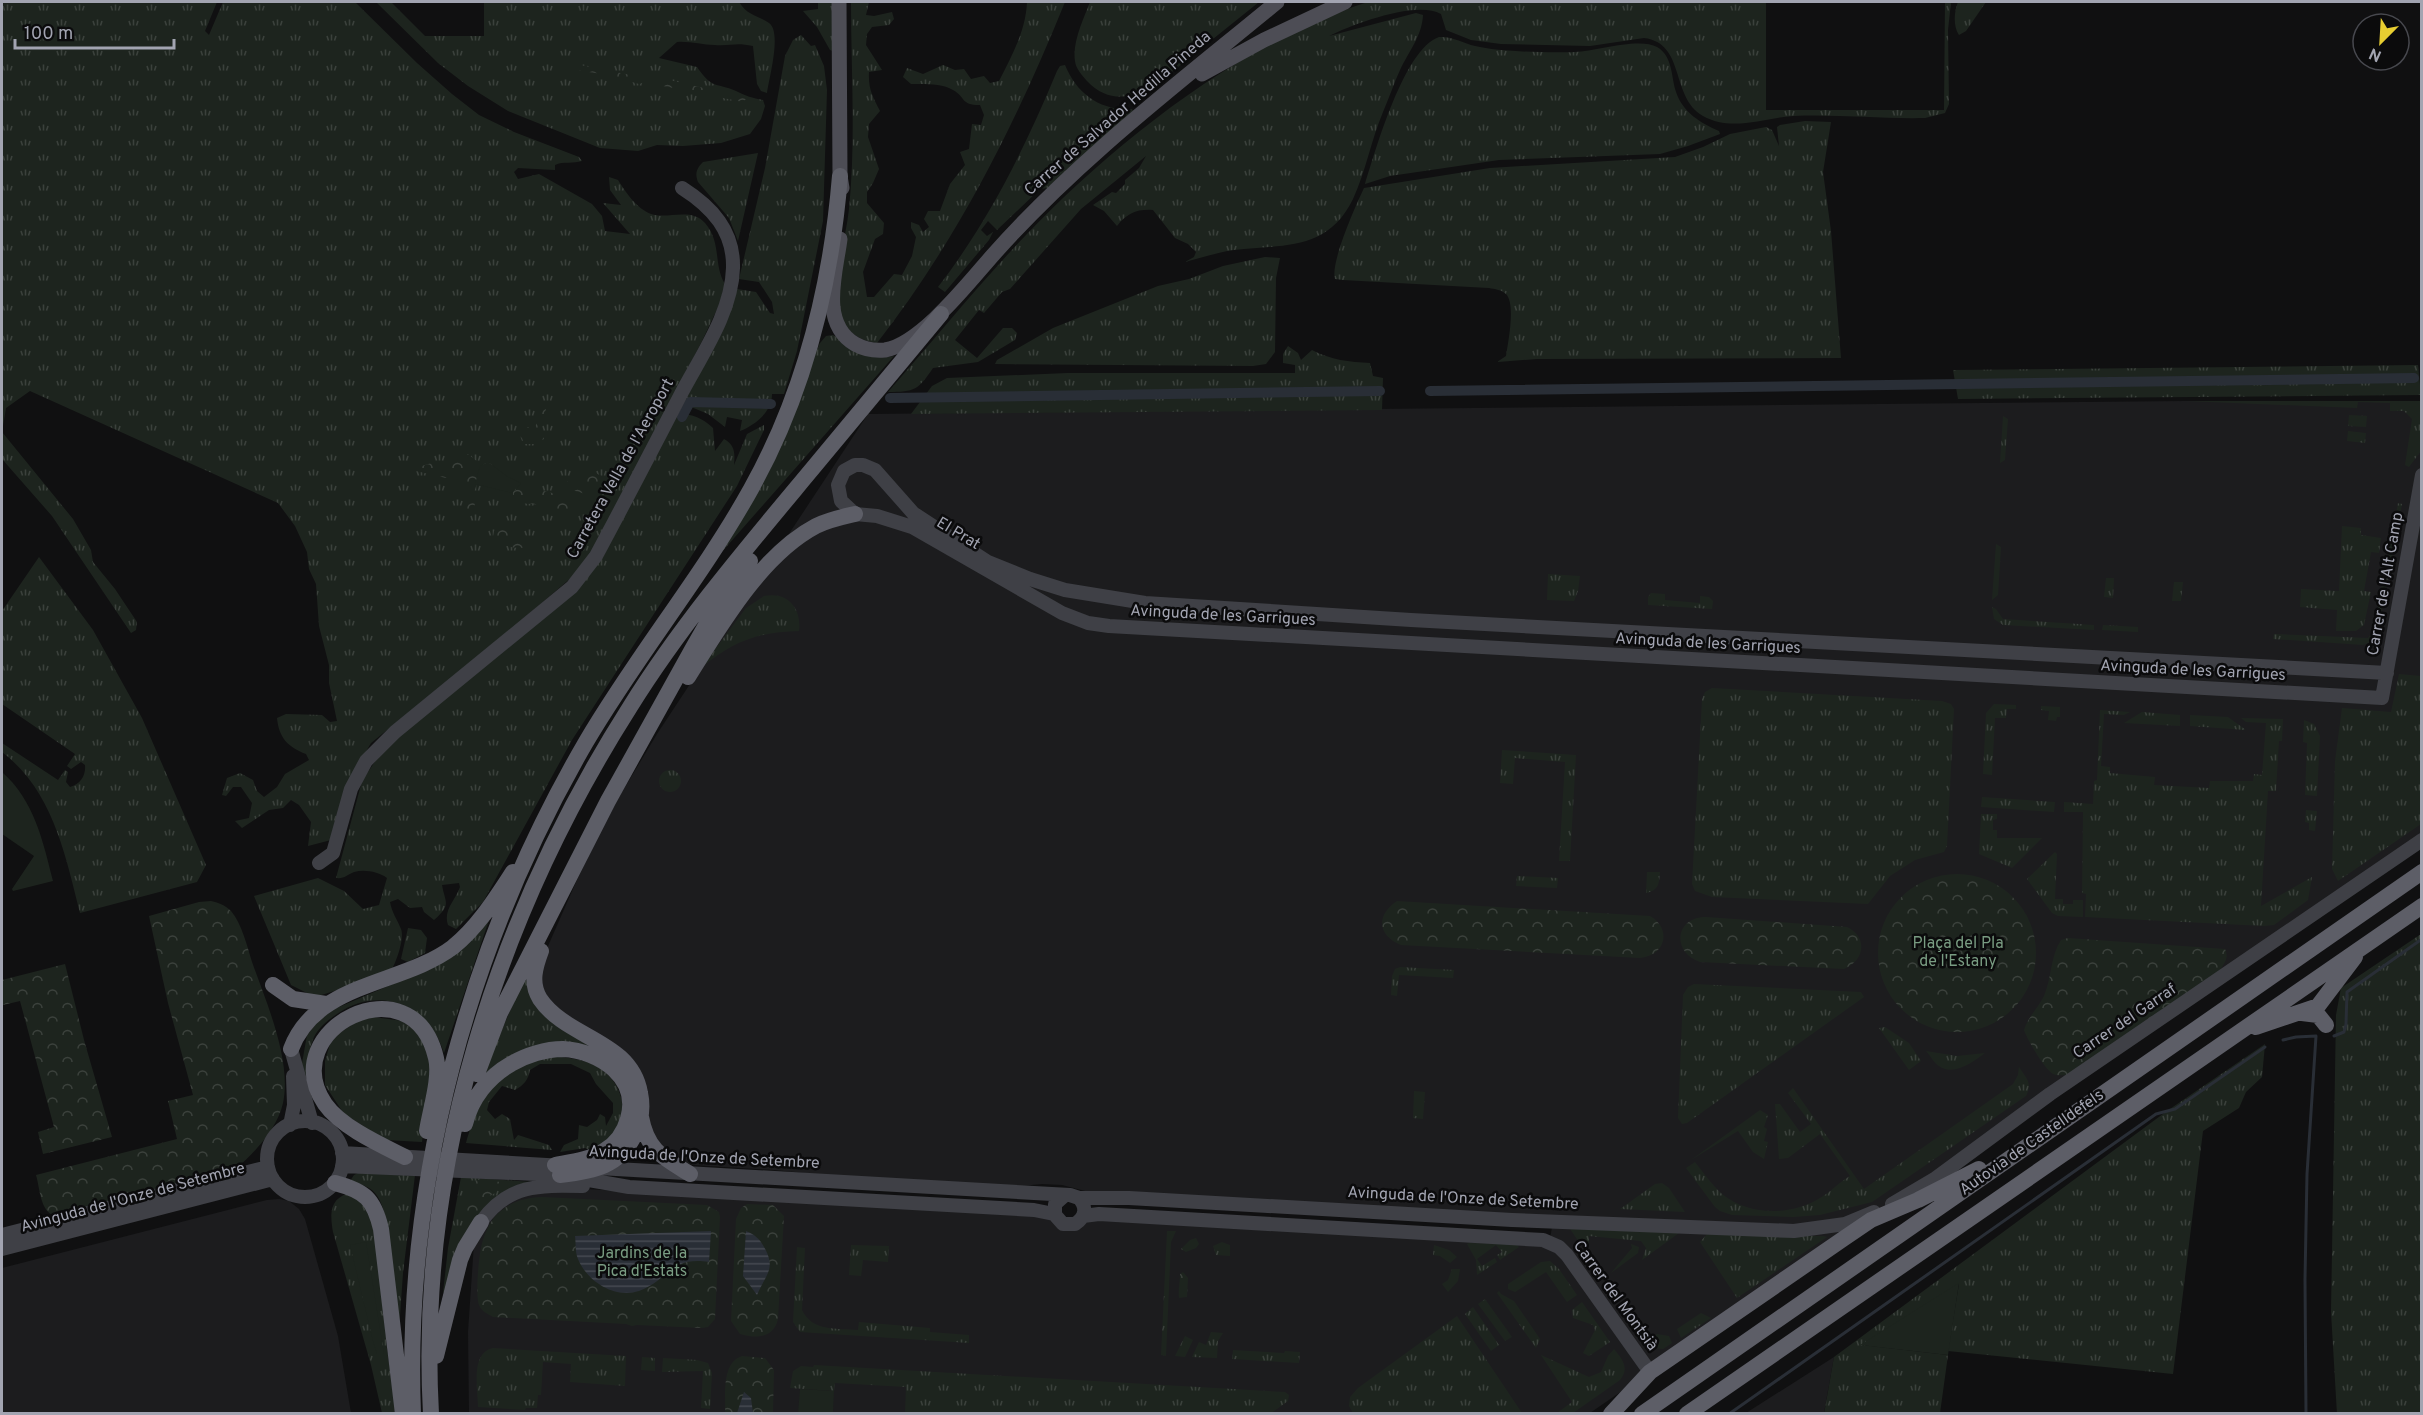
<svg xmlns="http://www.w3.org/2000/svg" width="2423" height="1415" viewBox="0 0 2423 1415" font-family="Overpass,sans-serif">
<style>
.built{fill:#1c1c1e}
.grass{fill:url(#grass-tufts)}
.forest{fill:url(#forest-crowns)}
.garden{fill:#1d241e}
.water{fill:url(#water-rules)}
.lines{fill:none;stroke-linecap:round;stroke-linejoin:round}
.stream{stroke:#292e36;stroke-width:3}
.canal{stroke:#292e36;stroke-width:10}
.secondary{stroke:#3f4046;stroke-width:14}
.primary{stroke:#4d4d55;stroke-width:15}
.highway{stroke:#5d5e67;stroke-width:16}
.labels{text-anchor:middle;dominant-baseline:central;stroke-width:5;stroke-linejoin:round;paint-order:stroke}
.street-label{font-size:16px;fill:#a2a4b1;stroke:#0b0b0c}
.park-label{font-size:16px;fill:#799c82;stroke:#0b0b0c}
</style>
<defs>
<pattern id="grass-tufts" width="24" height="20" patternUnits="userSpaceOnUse" patternTransform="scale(1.5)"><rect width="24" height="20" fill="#1d241e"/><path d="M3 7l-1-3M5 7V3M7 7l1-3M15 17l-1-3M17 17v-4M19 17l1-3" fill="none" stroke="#3b413c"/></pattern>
<pattern id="forest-crowns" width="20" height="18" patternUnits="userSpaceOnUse" patternTransform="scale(1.5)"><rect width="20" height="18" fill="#1d241e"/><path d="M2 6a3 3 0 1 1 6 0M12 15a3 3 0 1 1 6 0" fill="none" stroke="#3b413c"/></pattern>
<pattern id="water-rules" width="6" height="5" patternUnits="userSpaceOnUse" patternTransform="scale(1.5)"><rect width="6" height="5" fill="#292e36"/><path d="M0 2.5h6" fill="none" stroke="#454951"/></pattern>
</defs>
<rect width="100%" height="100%" fill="#101011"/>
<path class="built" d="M2185,401H2421V840L1590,1413L469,1414L468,1332L474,1243L493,1207L548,1187L1042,1214L1063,1224L1083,1216L1549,1245L1553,1221L1089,1192L1062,1185L1042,1184L979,1190L774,1170L693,1165L682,1162L663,1149L566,1017L542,990L541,962L576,882L613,807L657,734L868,414Z
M279,1199L289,1201L299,1209L305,1219L338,1336L351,1413H2V1268L267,1200Z
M1834,1357L1824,1413H1746Z"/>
<path class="grass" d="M2,2H217L205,31L209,35L223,2H355L417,63L452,94L479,115L514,132L579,157L582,161C573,164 563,161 555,165V170L518,168L514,172L518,179L539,174L592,204L602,216L605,231L630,234L603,203L621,205L610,190L609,177L618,180C626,193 639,212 655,215C671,218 692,208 705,223C722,243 713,265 725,284L719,305L702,341L590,557L579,571L509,631L371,743L346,785L331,840L308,846L311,822L299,805L291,800L283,808L269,810L242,828L235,821L249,818L252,803L241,787H233L226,796L222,795L227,778L240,773L253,780L257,791L264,797L277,787L285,774L309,760L306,754C288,747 279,738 277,718L286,714L322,715L330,722L337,721L329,683V665L319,626L316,584L309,569L307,552L295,526L278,503L30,391L6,408L2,432L73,519L91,550L93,562L115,589L137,622L136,630L131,633L52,516L2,459Z
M376,2H391L425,36H484V2H739C748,16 757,15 769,23C782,32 769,78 767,93L761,91L757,84L753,46C736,42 731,46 715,45C702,45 690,41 677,42L659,58L697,67C713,90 715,82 736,91C746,96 752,98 763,100L765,106L761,119L750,134L721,143L683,146L657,145L638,151L600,148L508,111L468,86L438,63Z
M818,2H833V51L830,50L817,27L803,11L818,9Z
M851,2H869L866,15L874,16L892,12L894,19L889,25L872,27L867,34L866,45L882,70L869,72C868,89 873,97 880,111L869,124L868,137L879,169L873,183L867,192V203L884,223L883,234L875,239L863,272L867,297H874L894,274L902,275L912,256L916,237L911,228V222L919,225L923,232L929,227L924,219L928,211H940L950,184L965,165L960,152L969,149L972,124L981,125L984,115L980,105C960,105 966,97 953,90C942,83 924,84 911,84L903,77L907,68L923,74L943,65L955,70L964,69L971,79L984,76L990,83L999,81C1012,56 1026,30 1027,2H1065C1016,123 958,239 877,343C853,340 839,324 837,300C835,270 846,238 849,209C856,140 851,70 851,2Z
M1090,2H1259L1147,92C1123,99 1105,100 1087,81C1082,75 1076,69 1075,61C1072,42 1084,18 1090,2Z
M1368,2H1766V110H1944L1945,2H1951L1948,30L1949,104L1945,113L1925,118C1881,119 1837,114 1793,116C1763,118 1732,132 1703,116C1670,97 1686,43 1644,38L1590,46L1501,44L1471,40L1446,30L1441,14C1417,0 1353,24 1329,36L1416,13L1423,15C1422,36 1409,51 1400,70C1394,83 1389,98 1383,112C1371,140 1366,171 1353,199C1327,252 1283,244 1234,250C1218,252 1201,258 1185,262L1194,257L1196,252L1188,244L1175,238L1153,210C1137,209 1127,213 1117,226L1104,211L1093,205L1112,192L1116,193L1125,184V180L1139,168L1146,156L1081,209L1010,289L1002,292L984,313L979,310L955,340L977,358L1003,328H1012L1017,333L1015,340L978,362L933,368C918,390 915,392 888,392C934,340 978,285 1026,235C1116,141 1243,41 1368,2Z
M1958,2H1986L1966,31L1959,35C1953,26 1954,12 1958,2Z
M801,35L811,46L815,45L824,66L827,90L823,221L797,351L784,394H772C772,412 755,425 740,431L742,420L727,417L725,427L708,414L684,404L737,289L756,292L770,313L774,314L772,302L759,282L739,279L765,168L785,56L793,40Z
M1439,37C1452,36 1463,43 1475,46C1499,52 1550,53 1575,52C1597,51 1639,37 1657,47C1673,56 1671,77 1676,92C1683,113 1701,123 1719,131L1720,134L1688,146L1660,154L1499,160L1390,176L1365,184C1376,149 1404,49 1439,37Z
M1065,65C1077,94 1100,111 1132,109L1133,111L1048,188L1040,189L997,230L988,221L981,230L987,236L993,232L989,240L945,292L938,287C989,221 1025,148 1057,71L1060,66Z
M1805,121L1831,122L1823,172L1831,231L1841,358L1537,359L1497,362L1506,356C1508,343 1516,304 1506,294C1502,290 1495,289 1489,288L1343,280L1335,279C1330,263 1356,205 1364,188L1490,168L1675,157L1703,147L1730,134L1766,127L1772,130L1779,146L1777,127L1780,125Z
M758,153L738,241L729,218L698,182C695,174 696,169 703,162Z
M1265,257L1280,258L1276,278L1275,352L1266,364L1253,366L995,364L997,360L1053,328L1158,286L1189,279L1223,266Z
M833,335C853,345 870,362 894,356L720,554L820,343L826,336Z
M1288,346L1298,353L1301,360L1312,350C1331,360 1349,362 1370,363L1373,376L1383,378L1382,410L911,414L932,386L947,378L1068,373H1295V365L1283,363V354Z
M2418,365L2421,395L1958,399L1953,370Z
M2185,401H2421V451L2409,467L2405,465L2412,419L2404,411H2390V403L2358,402L2357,408Z
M678,414C693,414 702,418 713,428L715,451L724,439C735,445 735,453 734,465L747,434L764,425V430L737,486L572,740L483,902L456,929L448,925C443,910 455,901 460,887L459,883L442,885C445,903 452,904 434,920L424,912L422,907L410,908L398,899L390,902C392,913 397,919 401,929C405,939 395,966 389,974L315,997L291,985L254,896L318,878L344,891L363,909L379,905L387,878C379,872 365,869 354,872C347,875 344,879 336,878L362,781L380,754L400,735L575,593L603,557Z
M2349,415L2367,416L2366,427L2348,426Z
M2003,416L2008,419L2005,460L2000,463Z
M2348,431L2366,433L2365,443L2347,441Z
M2398,503L2402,504L2377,636L2370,642L2363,645L2273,639L2274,634L2368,638L2373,631Z
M2342,526L2361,528V535L2381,538L2379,553L2371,552L2364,591L2371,592L2364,625L2356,631H2336L2337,610L2300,607L2301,589L2339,591Z
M1996,544L2001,547L1998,595L1992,600Z
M39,557L93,630L142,718L206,865L197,882L80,913C65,854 53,791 2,752V743L58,780L65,770L68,772L66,782L70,787C81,784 86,775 85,765L81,762L71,769L67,766L75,754L2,704V611Z
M1548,574L1580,576L1578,591L1574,601L1547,600Z
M2106,578H2114L2113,598L2104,597Z
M2174,582H2183L2181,601H2172Z
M1651,593L1665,594V600L1700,603V596L1709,597L1713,601L1712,609L1648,605V597Z
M764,596C788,591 802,609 799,631C758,632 733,641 701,668L746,608Z
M1992,607L1996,609L2003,619L2094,625V630L2003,625L1994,619Z
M2103,625L2138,627V632L2102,630Z
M2399,674L2421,676V824L2338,881L2332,869L2335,761L2342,708L2391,712Z
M1712,688L1942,701L1951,704L1954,709L1947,846L1944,852L1915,860L1890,876L1868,904L1712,897L1695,891L1692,884L1702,699L1705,692Z
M1994,704L2016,705V709H2007L2006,718H1995L1992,775L1983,774L1986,713Z
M2041,706L2060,707V717H2057L2056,721L2048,720L2049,711L2041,710Z
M2100,710L2130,712L2124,715L2104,714L2101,766L2110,767V773L2155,777L2154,785L2209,788L2210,781H2253L2254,774L2262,775L2266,723L2246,722L2241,718L2283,719L2282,741H2279L2276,791H2268L2261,906L2312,877L2308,900L2274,925L2264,926L2085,917L2086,894L2082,893L2083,812H2064V802L2093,804L2094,781L2097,780Z
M2142,712L2180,715V726L2124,723Z
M2190,715L2228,717L2246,730L2190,726Z
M2304,720L2314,724L2320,736L2317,796L2305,795L2307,743L2303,742Z
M1502,750L1576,755L1570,861H1559L1565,762L1515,758L1513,784L1500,783Z
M659 781a11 11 0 1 1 22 0a11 11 0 1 1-22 0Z
M1982,797L2055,802L2054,812L1981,807Z
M2306,810L2317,811L2315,831L2309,830V823L2305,822Z
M1981,814H1997V819L1993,820V830H1997V838H2042L2012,868L1979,854Z
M2055,852L2057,854L2055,899H2063V904H2073V900H2083V917L2058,916L2052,913L2027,879Z
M1647,872H1660C1659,884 1659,890 1646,893Z
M1517,876L1558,878L1557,888L1516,886Z
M489,920L444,1053C429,1004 379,985 337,1014C328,1020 319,1027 314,1037C308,1051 308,1068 306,1083L301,1069L307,1035L325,1013L393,984Z
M408,928L421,930L427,938L425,953L408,962L401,959Z
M2421,934V1413L2337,1414L2331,1312L2336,1015L2341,988Z
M1400,967L1454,970L1453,978L1399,975L1397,996L1391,995L1392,976L1395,969Z
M525,976L528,983L599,1047H578L483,1074Z
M1694,984L1861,992L1864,997L1687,1123L1682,1124L1678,1118L1683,995L1688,987Z
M366,1016L403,1021L418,1033L432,1063L422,1142L386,1140L344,1114L325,1085V1061L330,1044L338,1034Z
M1885,1027L1909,1043L1921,1061L1909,1070L1879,1028Z
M2265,1044L2262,1077L2246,1092L2239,1108L2203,1131L2173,1374L1948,1351L1959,1284L1862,1345L1948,1355L1940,1413L1824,1414L1834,1357L2167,1111Z
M1926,1051L1957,1056L1985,1053C1974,1061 1954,1077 1939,1066C1934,1063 1930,1055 1926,1051Z
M554,1056C569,1058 583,1059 596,1066C617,1077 629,1103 619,1126C613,1138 601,1144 590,1150L585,1148L560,1152L564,1145L578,1139L579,1125L587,1127L597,1120L600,1114L605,1117L606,1126L613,1113V1103L596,1084L590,1073L571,1064H540L530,1070C528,1080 524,1085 515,1090L502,1086L489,1102L487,1110L495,1119L502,1114L510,1119L514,1140L518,1135L549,1145L552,1150L466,1143C475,1112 489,1078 522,1065C532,1061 544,1059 554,1056Z
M2019,1067C2026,1078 2033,1083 2026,1096L1872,1202L1820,1215L1793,1217L1732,1215L1720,1211L1715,1207L1686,1168L1695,1162C1703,1172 1712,1185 1722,1194C1749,1216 1791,1216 1820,1198C1831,1192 1839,1182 1850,1176L1820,1134L1788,1158L1779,1159L1775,1104H1780L1800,1132L1811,1124L1788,1093L1793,1088L1864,1189L2013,1084L2018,1075Z
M1414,1091L1425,1092L1423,1119L1413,1118Z
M1760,1110L1768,1115L1764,1127L1767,1129L1764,1141L1768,1142L1764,1159L1753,1152L1738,1131L1691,1160Z
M364,1170L415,1175L403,1273L399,1330L397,1327C394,1298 393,1212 375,1193C369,1186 360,1184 350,1181L354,1175Z
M461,1177L532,1182L520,1184L498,1195L443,1293L448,1248Z
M1662,1183L1669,1188L1685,1212L1620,1209L1655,1184Z
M350,1193L370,1211L380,1264L387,1349L396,1413H382L371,1365L333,1232C330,1215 329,1198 350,1193Z
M1568,1226L1679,1233L1642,1260L1646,1248L1641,1241L1589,1236V1244L1581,1245Z
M1167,1231H1176L1171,1242L1166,1356L1161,1355Z
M1708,1233L1777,1236H1823L1827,1237L1737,1298L1700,1242Z
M1222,1242L1230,1245V1256L1216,1255L1213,1246Z
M1469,1243L1516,1244L1519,1247L1500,1260L1497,1255L1502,1252L1496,1245L1477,1259L1482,1266L1495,1258L1497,1262L1477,1275L1476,1260L1467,1244Z
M1631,1244L1639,1247L1638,1253L1611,1273L1632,1248Z
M851,1245L889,1246L888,1262L863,1260L861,1276L849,1275Z
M1434,1245L1449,1250L1457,1257L1450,1263L1440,1256L1433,1255Z
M797,1247L805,1248L802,1310C812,1332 838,1328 858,1330L859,1322L930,1328V1332L969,1335V1343L800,1332L793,1322Z
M1550,1261L1559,1269L1577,1295L1567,1302L1546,1272L1515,1292L1508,1289V1284L1541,1262Z
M1452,1269H1460L1458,1281L1448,1292L1442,1284L1448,1280Z
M1499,1291L1501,1294L1514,1301L1538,1336L1540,1339L1536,1348L1497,1293Z
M1485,1299L1512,1337L1505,1341L1478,1304Z
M1582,1302L1610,1342L1589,1356L1583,1353L1595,1330L1593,1325L1573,1318L1572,1310Z
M1473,1307L1499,1345L1491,1351L1465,1314Z
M1701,1313L1711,1318L1681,1338L1677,1329Z
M1457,1316L1522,1413H1353L1349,1406L1350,1397L1358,1388Z
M1211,1332L1223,1333L1218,1341L1217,1358L1192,1357L1199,1342L1206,1345Z
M1657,1334L1669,1336L1672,1343L1663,1349L1653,1348L1647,1342Z
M1185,1336L1193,1340L1185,1357L1175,1356Z
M493,1348L626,1356L625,1386L570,1382L571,1364L543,1362L541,1395H538L537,1408H526L525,1410L478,1407C478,1389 470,1353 493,1348Z
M1614,1349C1622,1359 1630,1368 1620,1380L1573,1413H1557L1572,1402L1541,1355L1589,1377L1601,1372L1608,1356Z
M1233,1350L1284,1353L1285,1351L1300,1352L1299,1363L1232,1359Z
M642,1357L655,1358V1371L641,1370Z
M663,1358L697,1360L708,1363L712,1373L710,1409L701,1408L703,1371L662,1372Z
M814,1365L1285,1392L1289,1395L1288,1401L1270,1414H905L906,1387L835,1383L834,1391L790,1388L793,1371L801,1366L813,1367Z"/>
<path class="forest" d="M580,65L641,77L645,82L639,84L608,75L576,70L574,66Z
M653,78L665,79L747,98L743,102L653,84L649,80Z
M532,403L546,409L541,431L544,439L534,444H523L520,435L527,427H535C539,418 538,412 532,403Z
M460,454H468L480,464C485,452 489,457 500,458L505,465L496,475L478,481L473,495L475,506L467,513L462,505L466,495L460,486L459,477L446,478L416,471L415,468L435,462H448Z
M587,473H596L606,479V487L615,488L617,501L608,507L596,503L597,493L585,494L569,489L566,484L571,476Z
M527,487L573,498L571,507L564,512L543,505L519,503L513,497V491Z
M502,527L510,528L513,537L521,534L532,538V546C519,550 503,548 493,537L494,531Z
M1878 953a79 79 0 1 1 158 0a79 79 0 1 1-158 0Z
M211,901C219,903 225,905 231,911C242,924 247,946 252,962C266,1002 292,1060 283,1103C277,1129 255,1152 236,1169L55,1216C40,1212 40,1188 36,1175L177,1139L168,1101L193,1095L168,1003L149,916L199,902Z
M1397,901L1650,916C1672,928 1666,956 1640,958L1401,945C1377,935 1376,915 1397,901Z
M1706,917L1847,927C1868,937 1865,960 1844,969L1700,962C1671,952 1675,917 1706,917Z
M2068,938L2225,949C2229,958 2225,962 2220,970L2067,1075C2063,1075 2057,1076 2053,1074C2044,1069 2027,1039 2024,1030C2028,1017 2038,1008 2044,996C2052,977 2050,957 2061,940Z
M65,964L84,1040L112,1137L43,1154L38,1132L54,1127L20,1001L3,1005L2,980Z
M481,1179L500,1182C499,1194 492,1194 483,1199V1211L475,1216H461L458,1204L468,1196V1191L475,1181Z
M542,1197L707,1205L719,1212L720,1217L715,1319L708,1327L702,1328L637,1325L632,1326L626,1324L493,1317C488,1314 481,1311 479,1305C475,1294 479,1251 483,1240C485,1233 489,1225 493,1219C506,1203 522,1198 542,1197Z
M747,1204L773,1205L784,1216L778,1319C774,1338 756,1339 740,1334L731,1321L736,1219L741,1208Z
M1196,1238L1199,1244L1196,1248L1186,1252L1181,1249L1190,1240Z
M1183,1272L1188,1278L1187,1297L1179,1298C1178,1290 1180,1283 1180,1274Z
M742,1356L765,1358L774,1370L773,1413L725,1414C726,1395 721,1363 742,1356Z"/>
<path class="garden" d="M488,462L508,477L521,483L512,493L475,484L480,466Z
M2,772C34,800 43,841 53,881L13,891L12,889L34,856L2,834Z
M366,1242L384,1354H377L373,1341L350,1245Z
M1959,1283L1948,1355L1860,1345Z
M800,1389L834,1391L833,1413H798Z"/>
<path class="water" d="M711,1231L709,1262C670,1256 669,1280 639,1291C614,1299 587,1281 578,1259C575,1252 576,1243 575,1236Z
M746,1231C754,1234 760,1239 764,1247C777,1269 765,1275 757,1295L743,1276Z
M744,1392L751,1398L753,1413H737Z"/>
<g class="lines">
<path class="stream" d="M2334,1036L2344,1032L2346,1024L2347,992L2422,939
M2283,1040L2296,1037L2316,1036L2307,1174L2305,1279L2306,1414
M1729,1414L2156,1114L2175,1109L2265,1047"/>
<path class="canal" d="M1430,391L2414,378
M890,398L1380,391
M682,417L690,402L771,404"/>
<path class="secondary" d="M2387,673L1411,620L1145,603L1065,590L1030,579L988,562L913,513L875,470L863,465H855L844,471L838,485L841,501L855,514L877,516L912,527L1062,613L1088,623L1109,626L2382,698L2422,475
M319,863L333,853L351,789L366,761L395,732L572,587L596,556C625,502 653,448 681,394C701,356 732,312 733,268C734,231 712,207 682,188
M291,1049L312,1123
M267 1159a38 38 0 1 1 76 0a38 38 0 1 1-76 0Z
M290,1125L294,1105L293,1076
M342,1153L564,1166
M342,1166L560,1175L629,1187L1034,1210L1054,1214
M599,1168L1070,1195L1079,1198C1087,1207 1086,1217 1075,1224H1063L1055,1215V1204L1064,1196
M1079,1198H1129L1512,1220L1794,1231L1845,1224L1874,1212
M1892,1204L1936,1178L2050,1094L2422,840
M1083,1216L1099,1214L1543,1240L1559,1247L1567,1255L1650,1372
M481,1222C508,1184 539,1185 583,1186
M2,1235L268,1167
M2,1249L273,1179"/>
<path class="primary" d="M839,2L840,176L842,188
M1202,74L1264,40L1345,2
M840,239C836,272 819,323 855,344C864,349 875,351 885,350C921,344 969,282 993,255C1077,160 1180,82 1277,2"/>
<path class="highway" d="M688,677C720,626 761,555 816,526C828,520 842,517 855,514
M541,951C535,967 530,983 540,999C567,1039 631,1040 640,1093C643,1107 641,1121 635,1134C620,1167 593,1171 560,1175
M273,985L293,999L326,1004
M2302,1013L2318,1015L2326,1025
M2256,1027L2318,1006L2355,957
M291,1049C316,982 403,985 453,947C478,927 496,898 513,872
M477,1074L500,1013L608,801L693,648L713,613L750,561
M641,1117C647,1150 662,1157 690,1174
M465,1124C471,1099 488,1077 511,1064C526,1055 546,1049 563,1049C600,1051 640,1078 628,1119C624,1133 616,1144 604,1151C589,1160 571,1162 555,1165
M405,1157C381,1145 341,1127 325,1104C274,1029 413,959 436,1058C441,1077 430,1111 427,1131
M335,1183C365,1191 374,1199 381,1229L403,1414
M436,1356L460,1260L465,1248L481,1222
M413,1414C404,1180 469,943 586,742C637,655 702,577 751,489C804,394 831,285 840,176
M431,1414C417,1164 497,916 630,707C683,622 749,545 813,468C856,417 898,365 941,314
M1611,1414L1650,1372L1843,1239L1871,1220L1918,1200L1979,1169
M1642,1414L2422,872
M1687,1414L2422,906"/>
</g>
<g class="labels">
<g class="street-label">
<text transform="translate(1118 114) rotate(-41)">Carrer de Salvador Hedilla Pineda</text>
<text transform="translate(621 469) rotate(-61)">Carretera Vella de l'Aeroport</text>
<text transform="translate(958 534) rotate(31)">El Prat</text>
<text transform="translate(2386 584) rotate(-80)">Carrer de l'Alt Camp</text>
<text transform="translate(1223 616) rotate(3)">Avinguda de les Garrigues</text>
<text transform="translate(1708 644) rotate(3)">Avinguda de les Garrigues</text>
<text transform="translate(2193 671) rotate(3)">Avinguda de les Garrigues</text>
<text transform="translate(2125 1022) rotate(-34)">Carrer del Garraf</text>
<text transform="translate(2032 1143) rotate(-35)">Autovia de Castelldefels</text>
<text transform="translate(704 1158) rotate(3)">Avinguda de l'Onze de Setembre</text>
<text transform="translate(133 1198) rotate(-15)">Avinguda de l'Onze de Setembre</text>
<text transform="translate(1463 1199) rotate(3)">Avinguda de l'Onze de Setembre</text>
<text transform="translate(1615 1296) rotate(54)">Carrer del Montsià</text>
</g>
<g class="park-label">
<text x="1958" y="944">Plaça del Pla<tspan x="1958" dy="18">de l'Estany</tspan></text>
<text x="642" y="1254">Jardins de la<tspan x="642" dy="18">Pica d'Estats</tspan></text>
</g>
</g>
<rect width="2423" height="1415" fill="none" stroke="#a2a4b1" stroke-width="6"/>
<g transform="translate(2381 42) rotate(204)"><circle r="28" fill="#0b0b0c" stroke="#47484e" stroke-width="1.5"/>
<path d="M0-4.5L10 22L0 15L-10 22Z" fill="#e8ce31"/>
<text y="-9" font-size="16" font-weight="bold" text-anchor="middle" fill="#a2a4b1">N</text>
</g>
<path d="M15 39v9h159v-9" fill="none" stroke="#a2a4b1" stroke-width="3"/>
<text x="24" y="39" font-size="18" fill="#a2a4b1" stroke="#0b0b0c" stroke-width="4.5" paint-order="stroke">100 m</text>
</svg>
